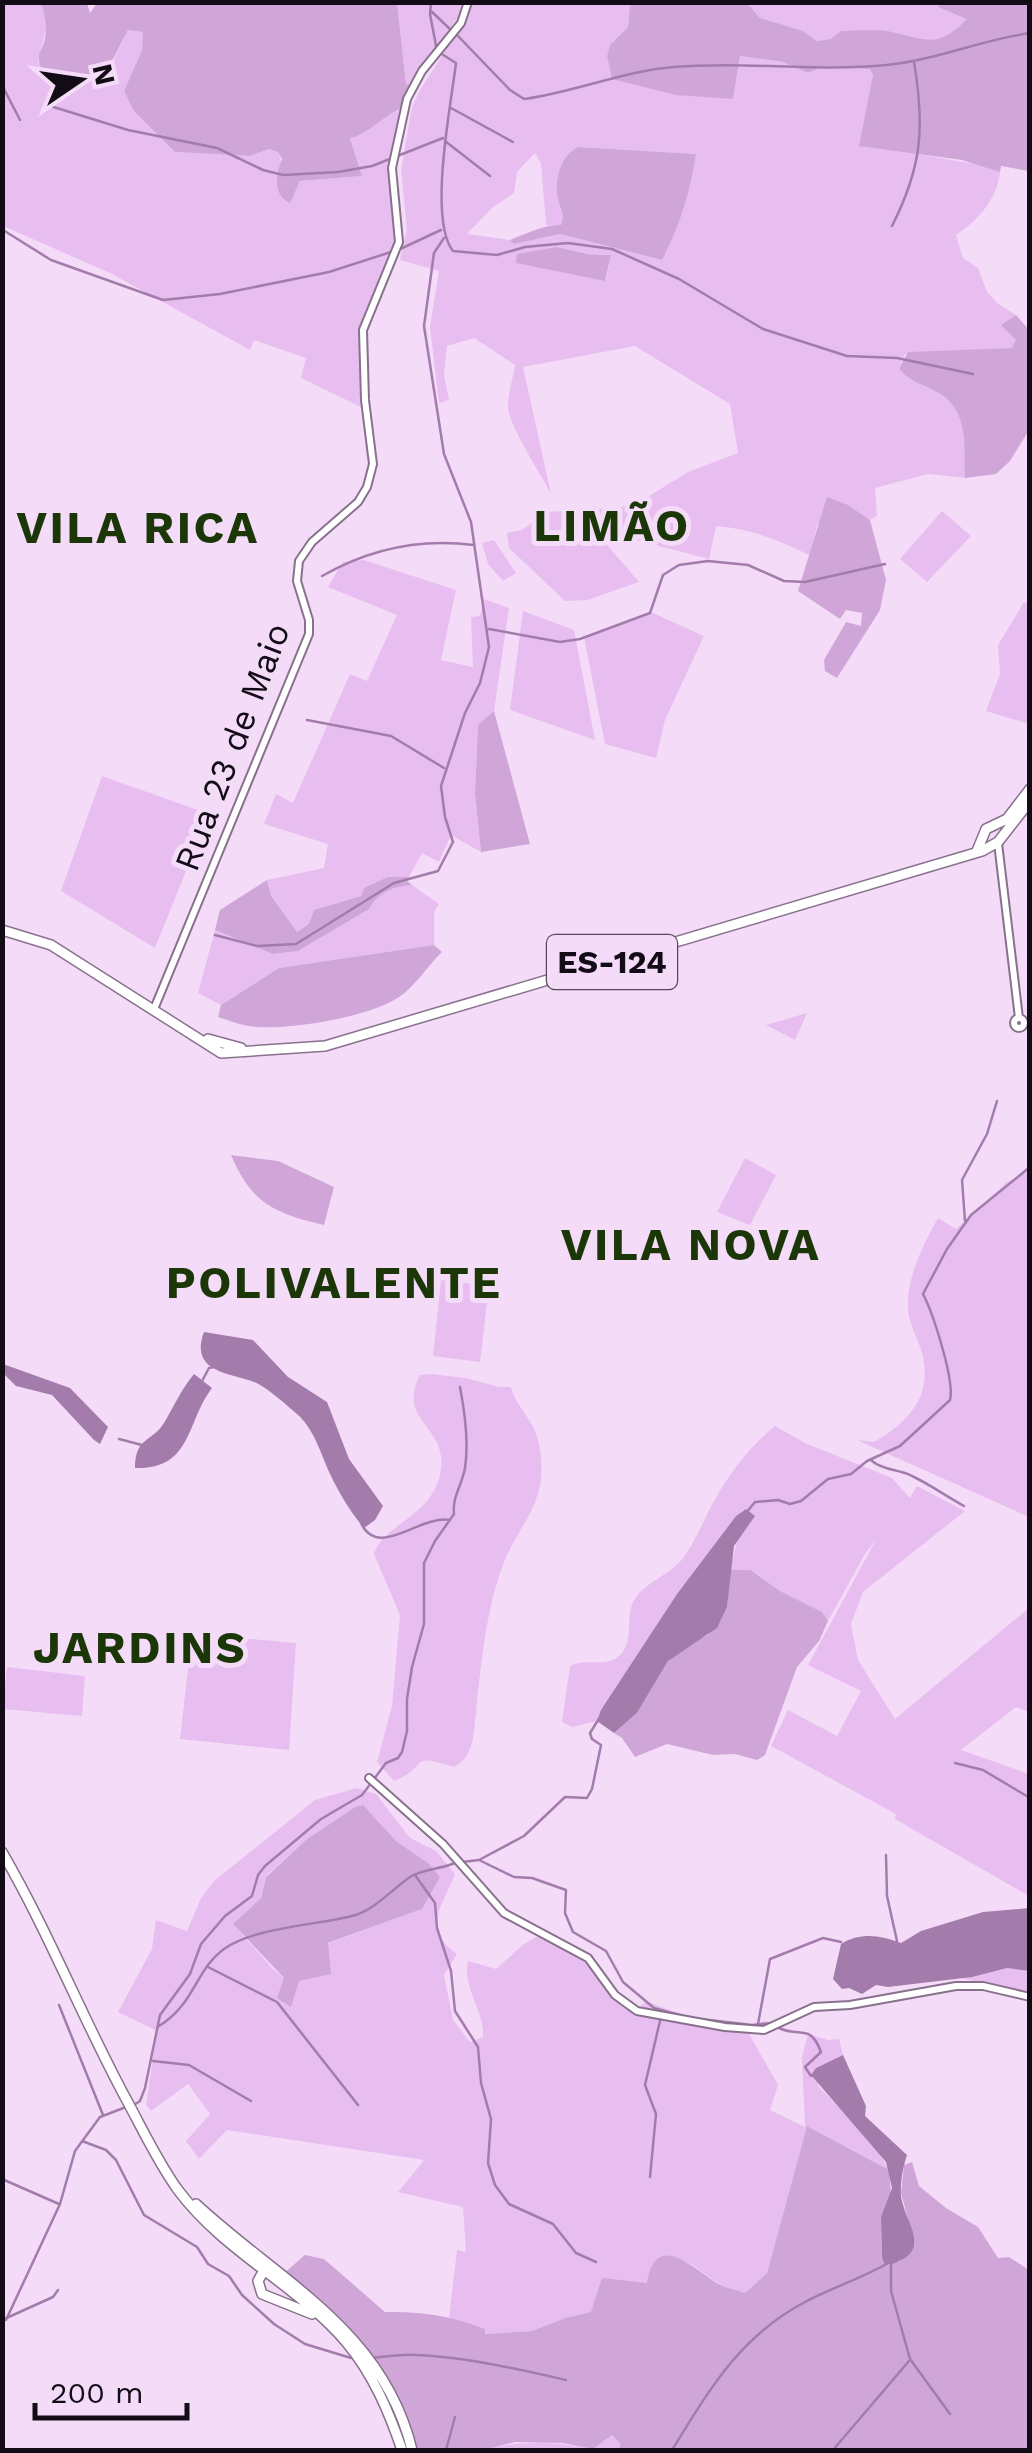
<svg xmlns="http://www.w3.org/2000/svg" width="1032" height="2453" viewBox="0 0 1032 2453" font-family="'Work Sans',sans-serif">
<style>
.green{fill:#e8bef0;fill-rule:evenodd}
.forest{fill:#d0a6d8}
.water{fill:#a47cac}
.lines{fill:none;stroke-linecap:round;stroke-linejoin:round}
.stream{stroke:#a47cac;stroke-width:2.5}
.minor-casing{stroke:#87718b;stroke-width:10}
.major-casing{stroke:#87718b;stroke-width:12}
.minor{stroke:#fff;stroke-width:6}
.major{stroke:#fff;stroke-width:9}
.labels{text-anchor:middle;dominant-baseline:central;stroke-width:10;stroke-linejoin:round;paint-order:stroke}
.shield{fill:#f4dcf9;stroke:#564a59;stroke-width:2.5}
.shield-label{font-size:32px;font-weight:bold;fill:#130b15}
.street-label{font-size:35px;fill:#130b15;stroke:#f4dcf9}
.district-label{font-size:45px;font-weight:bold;letter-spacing:2.5px;fill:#1b3708;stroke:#f4dcf9}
</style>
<rect width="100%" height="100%" fill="#f4dcf9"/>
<path class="green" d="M3,3H41L47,25L38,61L61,73L113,61L128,30L143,32L142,50L124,91L135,111L175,152L250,156L269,149L279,152L290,202L300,181L362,176L350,137C370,130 383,115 404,107L389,173L397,240L370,302L362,333L365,409L301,378L306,358L254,340L250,350L110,273L3,226Z
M397,3H463L460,14L410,85H406Z
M470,3H630L628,27L610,45L607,56L612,79L733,99L740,56L783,62L808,73L821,67L870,69L912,153L997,168L1000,172C997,200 978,220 956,235L963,258L978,268L987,292L997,303L1016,315L1002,325L1017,341L1012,348L905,354L899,367C907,380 918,383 931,389C972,408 964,441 965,478L928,474L875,488L877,516L870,520L848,505L817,525L811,556C779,540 752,529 716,526L709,559L602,531L603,540L639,582L587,600L565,601L509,548L507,533L522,530L546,512L619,508L649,496L688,472L738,453L730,404L635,346L523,367L551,494C541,474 508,425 508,406C508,393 513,378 515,365L474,338L447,346L444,375L449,400L439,403L430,327L439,271L400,260L407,229L401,170L412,107L420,90L466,18ZM578,147L696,154L662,260L560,234L514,244L510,240L467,234L492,208L514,193L517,172L535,153L541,164L546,225H561C565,213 561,211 558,200C554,180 560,156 578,147ZM557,247L592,255H611L606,280L568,272Z
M747,3H941L938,7L968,18L954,32L939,41H920L890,32L817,41L803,31L760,18Z
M942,511L971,536L927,582L900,559Z
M494,540L516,573L503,581L488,564L482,543Z
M364,560L456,590L441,660L473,667L471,617L480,616L484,599L509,608L494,711L478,726L475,794L481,852L451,835L439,862L422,853L409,877L388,878L361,896L314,910L309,924L297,932L271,894L267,880L324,868L328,844L264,824L276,794L293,803L350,674L367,681L397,615L328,587L343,562Z
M1024,602L1030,605L1029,724L986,711L1000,674L998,645Z
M523,611L574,630L595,740L510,710Z
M653,613L704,636L665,720L656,758L605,744L584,637Z
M102,776L209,814L155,948L61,891Z
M399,885H412L439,904L434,912V945L279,968L221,1005L198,993L215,930L273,954L297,951L369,909L375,897Z
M807,1013L795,1040L766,1025Z
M745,1158L776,1175L750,1225L717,1212Z
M1029,1171V1517L857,1440L874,1442C909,1421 933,1397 922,1353C918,1339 908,1322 908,1308C906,1278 924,1243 938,1218L956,1229L1007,1182Z
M441,1280L489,1286L480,1362L433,1356Z
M431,1374L466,1378L499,1387H511C514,1400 522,1408 529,1420C540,1436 543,1460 541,1479C538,1510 515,1534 504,1562C486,1609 481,1664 476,1713C473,1734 475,1756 454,1767C404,1752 432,1766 394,1781L377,1762L392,1706L400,1615L374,1554C384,1522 434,1518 441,1469C447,1426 396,1420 420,1375Z
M775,1426L805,1443L892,1478L910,1498L917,1486L965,1511L863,1592L851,1624L858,1660L895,1719L1029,1608V1712L1016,1707L961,1750L1029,1774V1896L895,1819L896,1814L771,1746L788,1710L837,1736L861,1691L808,1665L877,1538L865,1554L828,1621L822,1612L780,1591L752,1570H730L745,1509L736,1516L677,1594L597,1721L572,1727L562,1722L570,1666C587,1657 606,1669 620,1655C636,1639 623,1614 636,1597C648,1581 671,1574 683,1558C695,1542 703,1521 713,1503C728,1475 750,1446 775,1426Z
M192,1634L296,1643L289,1750L180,1739Z
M7,1667L85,1676L82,1716L3,1709Z
M357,1788L376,1794L410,1838L436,1851L455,1874C442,1908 421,1928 457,1954L444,1975L453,2020L470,2042L483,2037C485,2012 462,1988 468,1961L496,1969L524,1944L540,1935C554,1943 571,1950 583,1961C604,1978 606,2004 635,2012L646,2001C677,2014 707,2021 740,2025C761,2027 755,2017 778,2024L748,2032L778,2085L770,2110L805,2127L802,2057L808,2034L828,2040L839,2039L843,2055L816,2068L818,2086L872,2141L889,2170L807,2126L767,2273L745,2293C735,2290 724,2287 715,2281C694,2267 685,2254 657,2260L648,2284L602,2279L592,2312L565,2318L532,2331L485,2334V2329L449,2318L457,2250L466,2252L463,2207L398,2192L424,2160L227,2130L199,2159L186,2141L210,2114L188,2084L151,2111L146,2105L157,2031L118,2012L152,1949L156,1920L187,1931L201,1898L214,1881L315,1800ZM362,1805L396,1841L428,1863L422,1909L327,1944L299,1981L284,1978L273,1969L233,1924L261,1898L266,1876L307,1839L355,1807Z
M1007,1968L1029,1971V1994L961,1978Z
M612,2435L620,2443V2450H483C521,2440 554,2441 593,2449Z"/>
<path class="forest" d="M98,2L397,3L406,84L410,85L404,107C383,115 368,135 350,138L362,176L300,181L290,203C272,195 276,174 282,159L278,152L269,149L250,156L175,152L134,111L124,91L142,50L143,32L128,30L107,71L76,85L61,74L56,83L51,82C27,51 46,56 46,28C46,20 43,10 41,3H87L90,13Z
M630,3H747L760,18L803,31L817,41L831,39L841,31C857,31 876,29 892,32C928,40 937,49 967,19L938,7L941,3H1029V171L1001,166L1000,172L962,160L859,146L873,75L870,69L821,67L808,73L783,62L740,56L733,99L676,95L612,79L607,56L610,45L628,27Z
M578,147L696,154C690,193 680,225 662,260L560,234L514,244L510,240C528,233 542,225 561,225C565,213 561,211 558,200C554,180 560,156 578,147Z
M557,247L592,255H611L605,281L516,263L517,254Z
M1016,315L1029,330V430L1010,461L996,474L965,478C964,443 970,406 931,389C919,383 907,380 899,368L908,352L1012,348L1016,340L1001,325Z
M827,497L848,505L870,520L886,580L880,610L837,678L825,671L824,660L846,622L861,626L862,613L846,610L840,619L798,591Z
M494,711L530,844L481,852L475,794L478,725Z
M409,877L407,881L412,885C394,886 378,892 369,909L298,951L273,954L215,930L220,910L267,880L271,895L297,932L309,924L314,910L361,896L364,888L388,877Z
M434,945L442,952C427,966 416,986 399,997C371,1017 282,1032 248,1026C238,1024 228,1020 218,1017L221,1005L279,968Z
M231,1155L278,1161L334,1187L324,1225C274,1213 252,1204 231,1155Z
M730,1570H751L780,1591L822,1612L828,1621L819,1641L797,1667L765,1755L757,1760L735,1754L713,1755L667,1744L635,1757L622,1738L614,1733L637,1713L668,1661L686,1645L708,1635L727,1607Z
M363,1805L396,1841L428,1863L440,1877L422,1909L328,1943L331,1974L299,1981L291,2007L277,1998L284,1978L233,1924L261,1898L266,1877L307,1839L355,1807Z
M807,2126L889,2170L891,2194L881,2217L882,2257L899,2262L915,2244L901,2193L904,2165L912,2162L919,2186L946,2208L978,2227L998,2258L1009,2257L1029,2270V2450H620V2443L612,2435L593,2449L563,2443L515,2442L483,2450H417C397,2372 349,2318 283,2274L305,2255L324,2259L385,2312C419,2311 454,2316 485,2329V2334L532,2331L565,2318L591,2312L602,2278L647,2283C656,2225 699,2275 721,2285C729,2289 738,2290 745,2293L767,2273Z"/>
<path class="water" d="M204,1332L253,1340L288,1377L327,1402L349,1459L383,1506L375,1520L364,1528C351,1513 339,1493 331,1476C321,1455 315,1430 297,1414C289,1407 264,1385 254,1382C229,1373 189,1372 204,1332Z
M3,1364L70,1388L108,1427L100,1444L94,1440L52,1395L16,1386L3,1373Z
M194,1374L212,1388C186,1422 192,1470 135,1468C135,1437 151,1443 164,1423C174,1406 181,1390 194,1374Z
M746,1509L755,1516L734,1546L727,1607L717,1628L668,1661L637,1713L614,1733L597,1721L601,1710L677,1594L736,1516Z
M1029,1908V1971L1007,1968L972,1977L888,1987L876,1985L862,1994L849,1988L842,1989L833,1979L841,1944C860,1932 881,1935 901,1943L921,1931L983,1912Z
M843,2055L866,2106L865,2116L907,2155C903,2167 900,2182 901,2196C905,2224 934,2250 892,2264L884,2263L882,2257L881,2217L892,2188L886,2162L811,2075L816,2068Z"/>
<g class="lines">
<path class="stream" d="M431,2L430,14L437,51L456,63C451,105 428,219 453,251L497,255L525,247L568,243L612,249L679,279L763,329L847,356L897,358L973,374
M431,11L451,30
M457,35L510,90L524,99C575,92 623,71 674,67C747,61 814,72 887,65C936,60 981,40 1030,33
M2,85L20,120
M47,105L128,130L217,148L263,170L283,175L338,172L372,166L443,138
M451,108L513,142
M445,141L490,176
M892,226C922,167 925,127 914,62
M3,230L51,260L163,300L220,294L329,272L391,252
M398,250L441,230
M322,576C369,549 420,538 474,545
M489,629L560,642L580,639L650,613L663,575L679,565L708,561L748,565L784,581L805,582L885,564
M307,720L391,736L444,768
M215,935L257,946L296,944L394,883L438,871L453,842L445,817L441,786L465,713L480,683L489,647L471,522L444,454L424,326L434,253L444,238
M1028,1168L1030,1155
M965,1221L962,1180L987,1134L997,1101
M201,1383L209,1368L214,1367
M119,1439L142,1445
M872,1461C884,1471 899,1469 912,1476C929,1484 946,1496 964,1506
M746,1513L755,1502L778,1500L790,1504L801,1501L828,1479L851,1474L867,1461L900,1446L950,1400C955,1381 933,1313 923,1294L947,1249L971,1215L1030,1167
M361,1523C378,1560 419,1515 450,1520
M955,1763L983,1770L1030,1798
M886,1855L887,1896L897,1941
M481,1861L514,1877L532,1878L566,1890L565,1913L573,1932L606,1951L623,1982L654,2008L679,2015
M462,1862L479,1860L524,1836L565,1797L587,1798L592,1789L601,1745L592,1739L590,1733L600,1717
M415,1875L435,1903L437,1928L451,1971L455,2011L478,2047L481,2083L491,2119L488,2163L495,2185L509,2204L553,2224L576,2253L596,2262
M208,1967L277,2002L358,2105
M59,2005L103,2115
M692,2018L752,2025L773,2023
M758,2024L770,1959L823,1938L841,1942
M159,2026C195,2004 195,1970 224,1949C252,1928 317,1925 352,1916C375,1910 391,1890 410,1877C423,1869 441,1869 455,1863
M779,2028C801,2038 810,2023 821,2052L805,2067L811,2076
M153,2061L189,2065L251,2101
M134,2105L140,2101L145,2088L160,2015L190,1974L201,1944L225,1916L252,1896L258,1875L265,1866L321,1819L362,1795L386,1763L398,1758L402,1752L407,1731V1699L412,1667L424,1624V1563L435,1541L454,1514C452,1497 462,1485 465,1468C469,1442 465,1413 460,1387
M82,2141L106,2150L116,2160L144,2215L197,2247L208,2264L229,2276L242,2295L274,2324L305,2344L351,2358
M650,2177L656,2114L645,2085L660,2021
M2,2179L59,2204
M891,2262V2291L910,2359L950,2414
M2,2320L53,2297L58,2290
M6,2320L60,2204L75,2151L100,2117L126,2107
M369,2358C385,2357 401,2354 417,2355C467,2357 517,2369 566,2380
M446,2450L455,2417
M672,2450C710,2389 739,2337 805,2302C833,2287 863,2278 890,2262
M833,2450L909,2361"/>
<defs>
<path id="minor" d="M998,843L1019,1018
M154,1009L309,634V620L297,581L299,561L312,542L358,502L367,487L373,464L365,400L363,330L399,242L392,168L407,99L422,71L461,23L468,2
M1014 1023a5 5 0 1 1 10 0a5 5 0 1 1-10 0Z
M369,1778L443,1844L504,1913L588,1958L615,1995L637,2011L725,2027L764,2030L814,2007L850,2005L956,1986H983L1030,1997"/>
<path id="major" d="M977,851L986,829L1007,819L1030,789
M2,930L51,945L221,1053L325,1046L982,851L998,842L1030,801
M208,1039L241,1048
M2,1852C48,1931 82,2017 125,2097C142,2128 157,2161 178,2190C226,2254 297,2284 347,2343C373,2374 389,2412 402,2450
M196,2204C280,2282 383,2330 412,2450
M263,2272L258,2281L262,2294L312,2314"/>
</defs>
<use href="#minor" class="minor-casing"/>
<use href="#major" class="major-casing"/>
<use href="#minor" class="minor"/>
<use href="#major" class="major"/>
</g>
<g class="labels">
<rect class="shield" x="547" y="935" width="130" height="54" rx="8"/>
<g class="shield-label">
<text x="612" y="962">ES-124</text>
</g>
<g class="street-label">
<text transform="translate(232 747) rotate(-69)">Rua 23 de Maio</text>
</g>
<g class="district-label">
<text x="612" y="525">LIMÃO</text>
<text x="138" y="527">VILA RICA</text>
<text x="691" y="1244">VILA NOVA</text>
<text x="334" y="1282">POLIVALENTE</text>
<text x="140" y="1647">JARDINS</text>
</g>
</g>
<rect width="1032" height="2453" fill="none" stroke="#130b15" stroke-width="10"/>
<g transform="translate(80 80) rotate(77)" stroke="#f4dcf9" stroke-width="8" paint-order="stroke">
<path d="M0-8L18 38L0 25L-18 38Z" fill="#130b15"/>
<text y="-15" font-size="28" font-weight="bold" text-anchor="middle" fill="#130b15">N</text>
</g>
<path d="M35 2403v15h152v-15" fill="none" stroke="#130b15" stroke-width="5"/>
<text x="50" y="2403" font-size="30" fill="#130b15" stroke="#f4dcf9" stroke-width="8" paint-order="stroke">200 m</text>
</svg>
